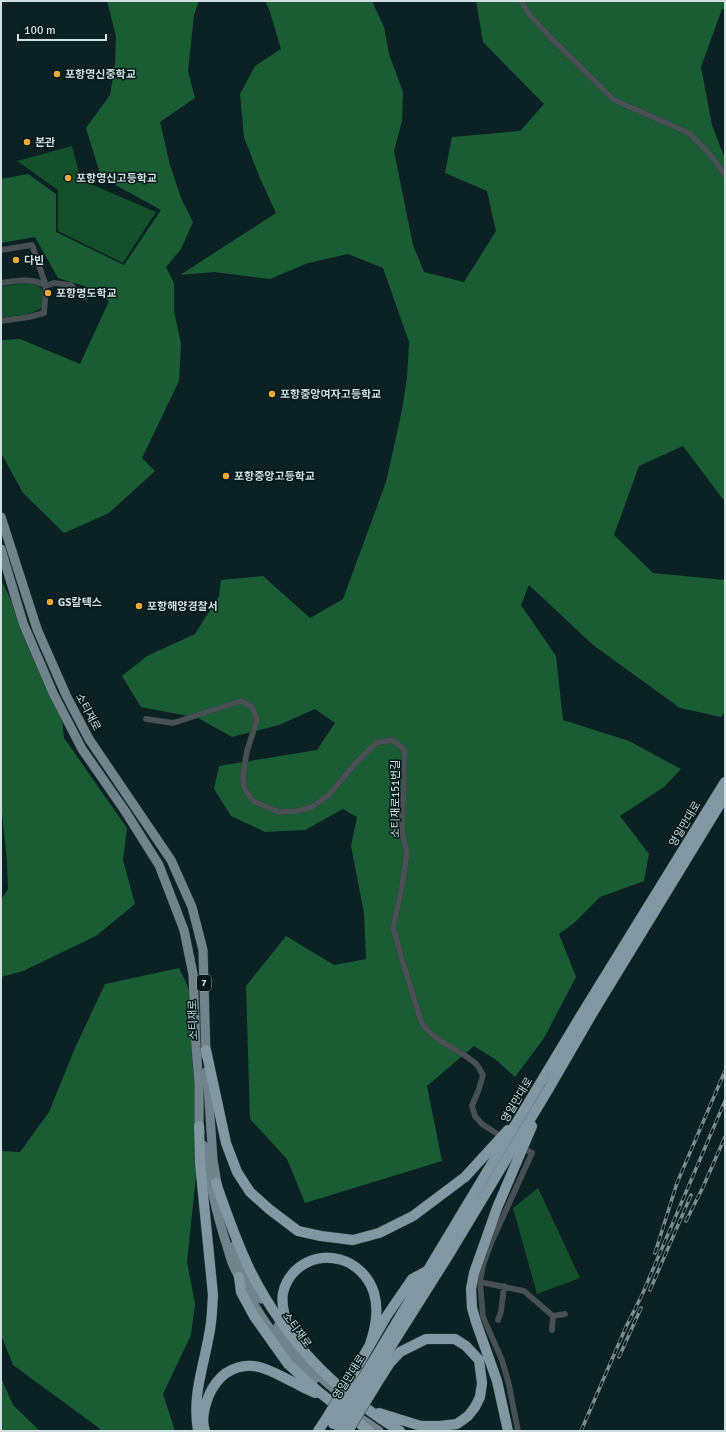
<svg xmlns="http://www.w3.org/2000/svg" width="726" height="1432" viewBox="0 0 726 1432" font-family="Signika,'Noto Sans KR',sans-serif">
<style>
.green{fill:#15502d}
.forest{fill:#1a5d35}
.lines{fill:none;stroke-linecap:round;stroke-linejoin:round}
.street-casing{stroke:#273c3d;stroke-width:6}
.primary-casing{stroke:#273c3d;stroke-width:10}
.highway-casing{stroke:#273c3d;stroke-width:11}
.street{stroke:#485054;stroke-width:5.5}
.primary{stroke:#72838b;stroke-width:9}
.highway{stroke:#8297a1;stroke-width:10}
.rail-casing{stroke:#7b8c8e;stroke-width:3.5}
.rail{stroke:#03181a;stroke-width:2;stroke-dasharray:6;stroke-linecap:butt}
.highway-bridge-casing{stroke:#273c3d;stroke-width:11;stroke-linecap:butt}
.highway-bridge{stroke:#8297a1;stroke-width:10}
.poi-dot{fill:#eaaa39;stroke:#03181a;stroke-width:1.5}
.labels{text-anchor:middle;dominant-baseline:central;stroke-width:3;stroke-linejoin:round;paint-order:stroke}
.shield{fill:#03181a;stroke:#94a3a5;stroke-width:1}
.shield-label{font-size:10px;font-weight:bold;fill:#d2dfe0}
.poi-label{font-size:11px;font-weight:bold;fill:#d2dfe0;stroke:#03181a;text-anchor:start}
.street-label{font-size:11px;fill:#d2dfe0;stroke:#03181a}
</style>
<rect width="100%" height="100%" fill="#0b2123"/>
<path class="green" d="M72,146L81,180L156,212L123,263L58,231V190L17,161Z
M24,283C35,283 46,286 45,300C44,303 44,306 41,308C33,315 12,316 1,318V287Z
M538,1188L580,1278L537,1294L513,1208Z"/>
<path class="forest" d="M107,1H199L194,15L188,71L195,98L160,122L170,165L181,198L193,222L181,249L166,267L174,283V311L181,344L179,381L142,458L155,471L109,513L64,533L23,493L1,453V340L20,339L80,364L109,301L84,286L58,278L35,237L1,243V179L28,174L56,194V232L124,265L161,210L101,177L86,128L110,95L115,65L116,36Z
M265,1H372L384,27L389,54L403,92L402,121L394,151L413,245L424,272L464,282L496,231L487,191L445,173L452,137L520,131L544,104L483,42L476,1H725V9H722L701,67L712,125L725,159V502L683,446L639,466L614,535L653,573L725,580V711L721,717L680,708L593,645L529,585L521,605L556,656L563,720L629,741L681,769L664,787L620,816L649,854L644,881L600,897L574,923L559,934L576,977L544,1038L515,1077L495,1059L474,1046L427,1086L442,1161L305,1203L287,1159L250,1119L246,986L286,936L334,965L366,959L364,913L351,846L357,817L343,809L305,830L265,832L231,816L214,789L219,766L317,750L335,723L315,709L279,725L232,737L198,718L141,707L122,676L147,656L195,634L219,596L221,580L263,576L310,618L343,599L386,482L402,410L407,378L409,342L383,268L348,254L308,263L270,279L214,272L180,275L276,213L259,176L244,137L240,94L255,66L281,49L269,9Z
M1,580L60,697L64,738L127,828L123,860L135,904L96,936L23,971L1,977V900L8,889L7,862L2,813L1,811Z
M179,968L191,993L199,1147L187,1262L195,1304L191,1335L163,1394L175,1431H101L99,1428L13,1365L1,1335V1151L20,1152L49,1112L75,1048L105,984Z
M1,1378L13,1405L40,1431H1Z"/>
<g class="lines">
<defs>
<path id="street" d="M521,1L529,14L550,37L614,100L689,133L709,153L725,175
M1,250L32,245L46,286L54,283L71,285L78,293L85,297
M1,283C16,281 34,277 46,286L44,313L29,317L1,321
M146,719L173,723L241,701L252,707L257,720L247,751L243,774L244,788L253,801L279,812L297,811L312,807L329,795L354,765L376,743L392,740L405,750L402,832L407,853L401,892L393,927L403,963L421,1021C432,1042 460,1049 476,1064C479,1067 481,1072 483,1075L479,1089L472,1106L475,1116L482,1124L496,1133
M480,1282L524,1291L553,1316L552,1330
M553,1316L565,1314
M498,1320L501,1312L504,1286
M518,1431L509,1385L502,1360L483,1317L480,1282L483,1265L491,1243L532,1153L525,1149"/>
<path id="primary" d="M1,517L37,629L66,695L89,739L171,860L192,907L203,950L206,1056
M1,549L23,623L53,693L82,749L125,811L159,865L184,930L193,974L196,1047L199,1083V1126L200,1132
M207,1071L213,1160L218,1190
M203,1145C209,1179 216,1213 227,1246C229,1253 231,1262 235,1269C254,1309 281,1349 315,1379
M234,1246L242,1266L261,1299
M278,1326C297,1354 319,1379 346,1398
M354,1414L379,1431"/>
<path id="highway" d="M206,1050L226,1143L237,1172L250,1192L269,1209L298,1231L321,1236L353,1240L379,1233L413,1216L465,1177L508,1130
M216,1183C226,1212 236,1241 249,1268C284,1339 333,1390 400,1431
M239,1277L241,1292L254,1316L288,1364L319,1392L369,1431
M289,1329C285,1317 281,1305 283,1293C285,1284 289,1277 295,1271C321,1246 363,1258 374,1293C379,1310 376,1327 370,1344
M356,1369L386,1317L412,1279L427,1271
M366,1373L583,1012L725,782
M371,1378L448,1256L548,1090L592,1014L725,796
M379,1380L393,1358
M379,1413L421,1426H440L457,1424L468,1416L475,1407L480,1397L482,1383L479,1360L466,1346L455,1339H426L400,1352L391,1362
M198,1431C192,1396 203,1369 209,1335C212,1322 212,1309 213,1295L200,1163L199,1126
M205,1431C201,1420 205,1405 209,1395C213,1386 218,1379 226,1373C252,1357 270,1371 293,1382C300,1386 308,1390 315,1393
M318,1431L326,1419
M508,1431L497,1381L476,1322L472,1308L471,1289L474,1273L497,1208L532,1126"/>
</defs>
<use href="#street" class="street-casing"/>
<use href="#primary" class="primary-casing"/>
<use href="#highway" class="highway-casing"/>
<use href="#street" class="street"/>
<use href="#primary" class="primary"/>
<use href="#highway" class="highway"/>
<defs>
<path id="rail" d="M686,1221L703,1187L725,1137
M655,1253L677,1183L725,1071
M650,1290L691,1195
M619,1357L641,1308
M581,1431L626,1327L642,1295L725,1101"/>
</defs>
<use href="#rail" class="rail-casing"/>
<use href="#rail" class="rail"/>
<defs>
<path id="highway-bridge" d="M326,1419L356,1369
M333,1424L366,1373
M339,1431L371,1378
M348,1431L379,1380"/>
</defs>
<use href="#highway-bridge" class="highway-bridge-casing"/>
<use href="#highway-bridge" class="highway-bridge"/>
</g>
<g class="poi-dot">
<circle cx="57" cy="74" r="4"/>
<circle cx="27" cy="142" r="4"/>
<circle cx="68" cy="178" r="4"/>
<circle cx="16" cy="260" r="4"/>
<circle cx="48" cy="293" r="4"/>
<circle cx="272" cy="394" r="4"/>
<circle cx="226" cy="476" r="4"/>
<circle cx="50" cy="602" r="4"/>
<circle cx="139" cy="606" r="4"/>
</g>
<g class="labels">
<rect class="shield" x="197" y="975" width="14" height="16" rx="3"/>
<g class="shield-label">
<text x="204" y="983">7</text>
</g>
<g class="poi-label">
<text x="65" y="74">포항영신중학교</text>
<text x="35" y="142">본관</text>
<text x="76" y="178">포항영신고등학교</text>
<text x="24" y="260">다빈</text>
<text x="56" y="293">포항명도학교</text>
<text x="280" y="394">포항중앙여자고등학교</text>
<text x="234" y="476">포항중앙고등학교</text>
<text x="58" y="602">GS칼텍스</text>
<text x="147" y="606">포항해양경찰서</text>
</g>
<g class="street-label">
<text transform="translate(88 712) rotate(62)">소티재로</text>
<text transform="translate(395 799) rotate(-90)">소티재로151번길</text>
<text transform="translate(685 824) rotate(-59)">영일만대로</text>
<text transform="translate(193 1020) rotate(-92)">소티재로</text>
<text transform="translate(517 1100) rotate(-59)">영일만대로</text>
<text transform="translate(297 1330) rotate(54)">소티재로</text>
<text transform="translate(349 1377) rotate(-58)">영일만대로</text>
</g>
</g>
<rect width="726" height="1432" fill="none" stroke="#d2dfe0" stroke-width="4"/>
<path d="M18 34v6h88v-6" fill="none" stroke="#d2dfe0" stroke-width="2"/>
<text x="24" y="34" font-size="12" fill="#d2dfe0" stroke="#03181a" stroke-width="3" paint-order="stroke">100 m</text>
</svg>
